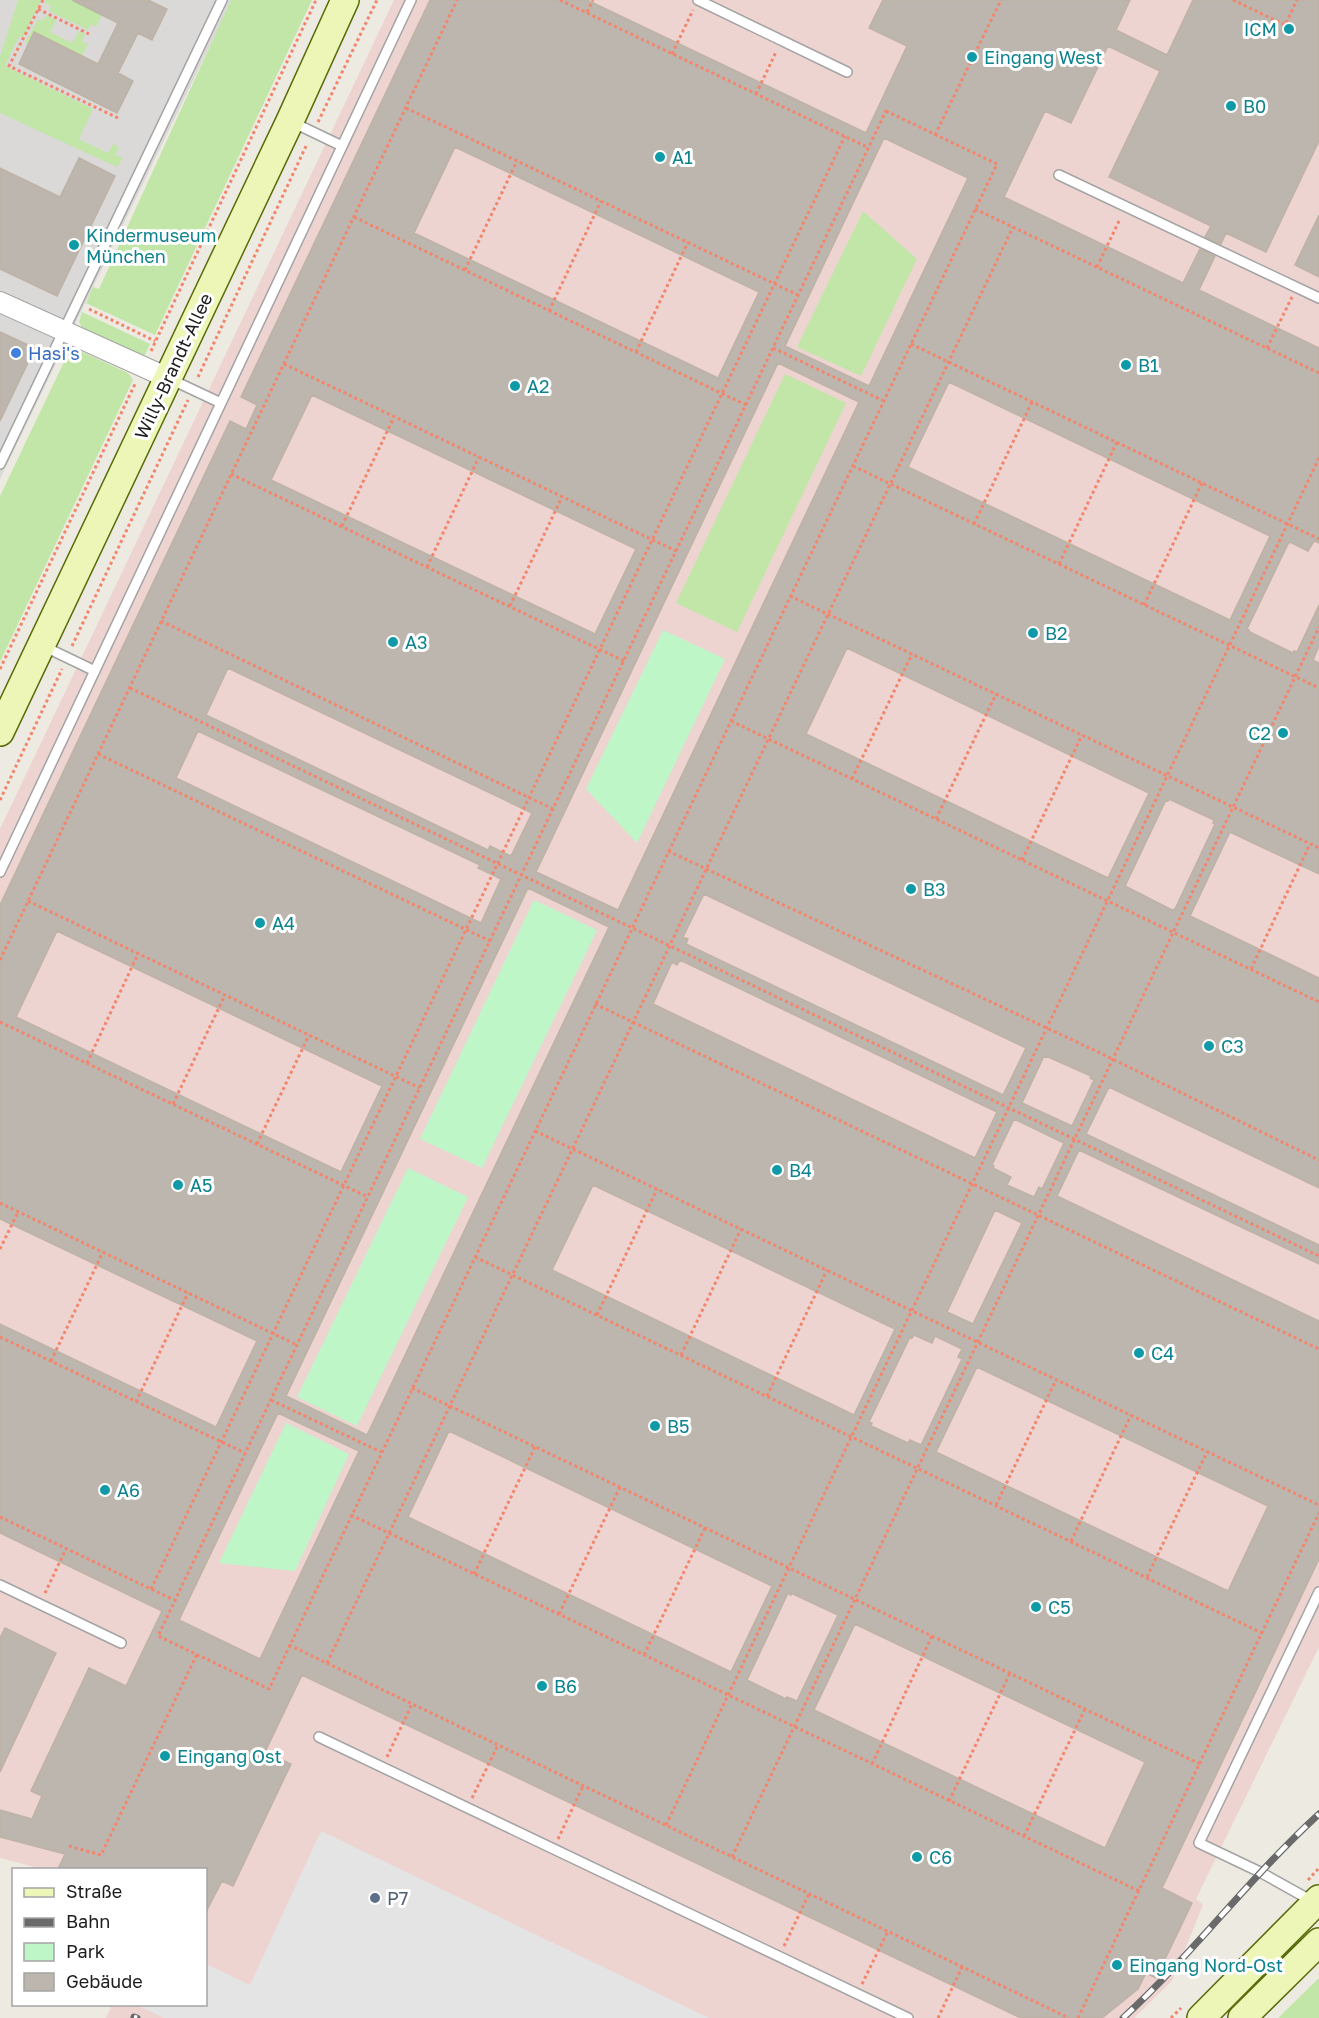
<svg xmlns="http://www.w3.org/2000/svg" width="1319" height="2018" viewBox="0 0 1319 2018" font-family="'Golos Text',sans-serif">
<style>
.residential{fill:#dad9d8}
.commercial{fill:#edd4d1}
.grass{fill:#c1e6a8}
.park{fill:#bff6c8}
.parking{fill:#e4e4e4}
.building{fill:#bdb6ae;stroke:#beb2a5;stroke-width:1.5;fill-rule:evenodd}
.lines{fill:none;stroke-linecap:round;stroke-linejoin:round}
.service-casing{stroke:#a3a3a3;stroke-width:12}
.minor-casing{stroke:#a3a3a3;stroke-width:22}
.secondary-casing{stroke:#596c09;stroke-width:30}
.path{stroke:#f3856c;stroke-width:3;stroke-dasharray:3 3;stroke-linecap:butt}
.service{stroke:#fff;stroke-width:9}
.minor{stroke:#fff;stroke-width:20}
.secondary{stroke:#edf6b6;stroke-width:27}
.rail-casing{stroke:#6a6a6a;stroke-width:7}
.rail{stroke:#fff;stroke-width:4.5;stroke-dasharray:14;stroke-linecap:butt}
.culture-dot{fill:#0f9aa8;stroke:#fff;stroke-width:2}
.shop-dot{fill:#3f7fe0;stroke:#fff;stroke-width:2}
.service-dot{fill:#5c6f8a;stroke:#fff;stroke-width:2}
.labels{text-anchor:middle;dominant-baseline:central;stroke-width:6;stroke-linejoin:round;paint-order:stroke}
.culture-label{font-size:18px;fill:#0d838f;stroke:#fff;text-anchor:start}
.shop-label{font-size:18px;fill:#366cbe;stroke:#fff;text-anchor:start}
.street-label{font-size:18px;fill:#1c1c1c;stroke:#fff}
.service-label{font-size:18px;fill:#4e5e75;stroke:#fff;text-anchor:start}
</style>
<rect width="100%" height="100%" fill="#edeae1"/>
<path class="residential" d="M0,0H232L0,479Z"/>
<path class="commercial" d="M394,0H1319V1647L1196,1899L1203,1905L1172,1981L1134,2018H106L112,2005L206,2004V1870L42,1869L0,1858V829Z"/>
<path class="grass" d="M18,0H41L23,37H19L5,66L93,109L79,139L108,153L113,144L119,147L115,155L123,158L117,167L0,113V56Z
M46,0H72L102,15L96,27L91,24L88,30L49,11L51,6L45,3Z
M231,0H312L155,335L86,303L93,287L99,289Z
M46,15L56,20L50,32L72,43L79,31L85,34L82,41L88,44L82,56L34,33L28,45L25,43L38,19L43,21Z
M863,211L917,259L861,376L797,347Z
M82,312L150,344L143,359L85,332L79,322Z
M70,349H76L128,373L133,380L0,662V496L64,362L60,360L65,351Z
M785,374L846,403L737,632L676,603Z
M1319,1978V2018H1278Z"/>
<path class="park" d="M663,630L725,659L637,843L586,789Z
M534,900L597,930L482,1168L420,1139Z
M408,1168L468,1197L357,1426L297,1397Z
M286,1423L349,1454L295,1571L219,1563Z"/>
<path class="parking" d="M321,1831L709,2018H164L141,2007L142,2004H206V1964L250,1985Z"/>
<path class="building" d="M72,0H148L167,9L152,40L138,33L118,73L133,81L117,113L19,64L34,32L98,64L118,23Z
M430,0H587L866,133L907,46L869,28L883,0H1130L1116,30L1167,55L1193,0H1319V141L1266,252L1226,233L1221,244L1205,237L1211,226L1109,177L1160,71L1108,46L1071,123L1045,111L1004,197L1183,283L1200,249L1215,256L1199,290L1319,348V543L1314,541L1308,551L1290,542L1288,544L1247,629L1249,630L1248,631L1293,653L1294,651L1297,652L1319,605V646L1313,660L1319,663V874L1230,832L1190,916L1319,978V1188L1109,1087L1086,1134L1319,1245V1264L1079,1150L1057,1196L1319,1321V1559L1162,1888L1192,1903L1156,1978L1146,1973L1138,1989L1102,2018H1021L302,1675L265,1752L291,1764L233,1886L222,1881L206,1912V1869H58L65,1854L0,1837V1810L32,1819L42,1796L31,1791L89,1668L126,1686L162,1611L0,1533V1324L216,1427L257,1341L0,1219V905L230,421L246,429L257,405L241,397ZM884,138L968,178L869,386L785,346ZM455,147L759,292L718,378L414,233ZM778,363L859,402L618,910L536,872ZM949,382L1270,536L1230,620L908,467ZM312,395L636,549L595,634L271,480ZM847,648L1149,793L1108,878L806,734ZM228,668L532,813L511,856L490,846L488,850L206,715ZM198,731L480,865L478,868L501,879L481,923L176,778ZM1169,799L1214,820L1213,823L1215,824L1175,909L1172,910L1125,886L1166,800L1168,801ZM528,888L609,927L367,1435L286,1396ZM704,894L1026,1048L1003,1095L686,944L688,939L683,937ZM57,931L382,1086L341,1172L16,1017ZM680,960L997,1112L975,1158L653,1004L672,962L677,965ZM1044,1056L1046,1057V1056L1091,1076L1090,1078L1094,1080L1072,1126L1022,1103ZM1014,1119L1064,1143L1042,1189L1039,1187L1034,1197L1007,1185L1011,1177L993,1168L994,1166L992,1165ZM593,1185L895,1329L854,1415L552,1270ZM995,1210L1022,1223L973,1324L947,1312ZM914,1335L932,1343L935,1336L962,1349L958,1357L962,1359L921,1445L910,1440L908,1443L871,1426L872,1423L869,1422L910,1337L912,1338ZM977,1367L1268,1506L1228,1591L936,1452ZM278,1413L359,1451L260,1659L179,1620ZM449,1431L772,1586L731,1672L408,1517ZM788,1593L791,1595V1593L838,1615L797,1701L787,1697L786,1699L747,1680ZM855,1624L1145,1762L1105,1848L814,1710Z
M79,158L115,176L57,296L0,269V168L60,197Z
M1319,215V277L1295,265Z
M0,332L35,348L0,421Z
M5,1628L56,1653L0,1772V1638Z"/>
<g class="lines">
<defs>
<path id="service" d="M698,0L847,72
M292,122L342,146
M1059,175L1319,298
M170,379L221,403
M0,464L222,0
M43,646L95,671
M0,872L411,0
M0,1585L121,1643
M319,1737L908,2018
M1312,1901L1260,1872L1199,1843L1319,1592"/>
<path id="minor" d="M0,302L168,378"/>
<path id="secondary" d="M0,732L290,121L345,0
M1201,2018L1319,1899
M1242,2018L1319,1942"/>
</defs>
<use href="#service" class="service-casing"/>
<use href="#minor" class="minor-casing"/>
<use href="#secondary" class="secondary-casing"/>
<path class="path" d="M43,0L9,66L118,118
M560,0L869,148
M1233,0L1285,25L1297,0
M38,9L89,34
M587,12L593,0
M672,54L693,10
M756,94L776,52
M406,108L798,295
M886,111L997,164L269,1689L158,1636Z
M318,122L377,0
M935,135L1001,0
M975,209L1319,373
M354,217L746,405
M1097,267L1120,219
M465,270L517,161
M89,309L155,341
M549,311L601,201
M911,344L1319,539
M773,348L884,401
M1267,348L1292,297
M151,351L316,0
M636,352L688,242
M284,364L676,551
M198,377L307,144
M853,466L1319,688
M231,474L624,661
M974,524L1032,402
M342,526L394,417
M1059,564L1117,442
M427,567L479,457
M790,596L1319,848
M1144,605L1202,483
M510,606L562,497
M161,621L553,809
M72,646L188,400
M0,669L135,384
M130,688L1319,1256
M731,721L1319,1002
M98,754L490,941
M852,779L912,654
M0,800L62,669
M936,819L996,694
M668,851L1096,1051L1319,1160
M1022,860L1082,735
M28,901L420,1088
M0,960L457,0
M1251,969L1310,844
M595,1004L1319,1349
M0,1022L368,1197
M87,1063L138,954
M173,1104L225,995
M535,1131L1319,1505
M257,1144L309,1035
M0,1203L297,1345
M0,1249L18,1212
M475,1257L1262,1633
M597,1315L657,1189
M0,1337L245,1453
M681,1355L741,1229
M51,1361L103,1252
M412,1388L1200,1764
M767,1396L827,1270
M271,1400L381,1452
M136,1402L188,1293
M996,1505L1056,1380
M351,1515L1139,1891
M0,1517L174,1600
M1071,1541L1131,1415
M474,1574L535,1447
M1147,1577L1207,1452
M151,1589L845,136
M45,1593L66,1549
M559,1614L620,1487
M289,1645L1069,2018
M644,1655L705,1528
M327,1663L1013,227
M387,1757L412,1704
M872,1764L932,1636
M472,1798L498,1745
M949,1801L1010,1673
M666,1825L1319,458
M1024,1836L1085,1709
M558,1839L583,1786
M69,1846L101,1855L197,1654
M732,1857L1319,627
M1308,1880L1319,1868
M784,1946L809,1894
M862,1984L888,1931
M938,2018L962,1967
M1078,2018L1319,1513
M1171,2018L1181,2008"/>
<use href="#service" class="service"/>
<use href="#minor" class="minor"/>
<use href="#secondary" class="secondary"/>
<defs>
<path id="rail" d="M134,2017L137,2018
M1123,2018C1193,1954 1249,1878 1319,1814"/>
</defs>
<use href="#rail" class="rail-casing"/>
<use href="#rail" class="rail"/>
</g>
<g class="culture-dot">
<circle cx="1289" cy="29" r="6"/>
<circle cx="972" cy="57" r="6"/>
<circle cx="1231" cy="106" r="6"/>
<circle cx="660" cy="157" r="6"/>
<circle cx="74" cy="245" r="6"/>
<circle cx="1126" cy="365" r="6"/>
<circle cx="515" cy="386" r="6"/>
<circle cx="1033" cy="633" r="6"/>
<circle cx="393" cy="642" r="6"/>
<circle cx="1283" cy="733" r="6"/>
<circle cx="911" cy="889" r="6"/>
<circle cx="260" cy="923" r="6"/>
<circle cx="1209" cy="1046" r="6"/>
<circle cx="777" cy="1170" r="6"/>
<circle cx="178" cy="1185" r="6"/>
<circle cx="1139" cy="1353" r="6"/>
<circle cx="655" cy="1426" r="6"/>
<circle cx="105" cy="1490" r="6"/>
<circle cx="1036" cy="1607" r="6"/>
<circle cx="542" cy="1686" r="6"/>
<circle cx="165" cy="1756" r="6"/>
<circle cx="917" cy="1857" r="6"/>
<circle cx="1117" cy="1965" r="6"/>
</g>
<circle class="shop-dot" cx="16" cy="353" r="6"/>
<circle class="service-dot" cx="375" cy="1898" r="6"/>
<g class="labels">
<g class="culture-label">
<text x="1277" y="29" text-anchor="end">ICM</text>
<text x="984" y="57">Eingang West</text>
<text x="1243" y="106">B0</text>
<text x="672" y="157">A1</text>
<text x="86" y="235">Kindermuseum<tspan x="86" dy="21">München</tspan></text>
<text x="1138" y="365">B1</text>
<text x="527" y="386">A2</text>
<text x="1045" y="633">B2</text>
<text x="405" y="642">A3</text>
<text x="1271" y="733" text-anchor="end">C2</text>
<text x="923" y="889">B3</text>
<text x="272" y="923">A4</text>
<text x="1221" y="1046">C3</text>
<text x="789" y="1170">B4</text>
<text x="190" y="1185">A5</text>
<text x="1151" y="1353">C4</text>
<text x="667" y="1426">B5</text>
<text x="117" y="1490">A6</text>
<text x="1048" y="1607">C5</text>
<text x="554" y="1686">B6</text>
<text x="177" y="1756">Eingang Ost</text>
<text x="929" y="1857">C6</text>
<text x="1129" y="1965">Eingang Nord-Ost</text>
</g>
<g class="shop-label">
<text x="28" y="353">Hasi's</text>
</g>
<g class="street-label">
<text transform="translate(173 366) rotate(-65)">Willy-Brandt-Allee</text>
</g>
<g class="service-label">
<text x="387" y="1898">P7</text>
</g>
</g>
<rect x="12" y="1868" width="195" height="138" fill="#ffffff" stroke="#a4a4a4" stroke-width="1.5"/>
<rect x="24" y="1888" width="30" height="9" fill="#edf6b6" stroke="#a4a4a4" stroke-width="1.5"/>
<text x="66" y="1898" font-size="18" fill="#1c1c1c">Straße</text>
<rect x="24" y="1918" width="30" height="9" fill="#6a6a6a" stroke="#a4a4a4" stroke-width="1.5"/>
<text x="66" y="1928" font-size="18" fill="#1c1c1c">Bahn</text>
<rect x="24" y="1943" width="30" height="18" fill="#bff6c8" stroke="#a4a4a4" stroke-width="1.5"/>
<text x="66" y="1958" font-size="18" fill="#1c1c1c">Park</text>
<rect x="24" y="1973" width="30" height="18" fill="#bdb6ae" stroke="#a4a4a4" stroke-width="1.5"/>
<text x="66" y="1988" font-size="18" fill="#1c1c1c">Gebäude</text>
</svg>
